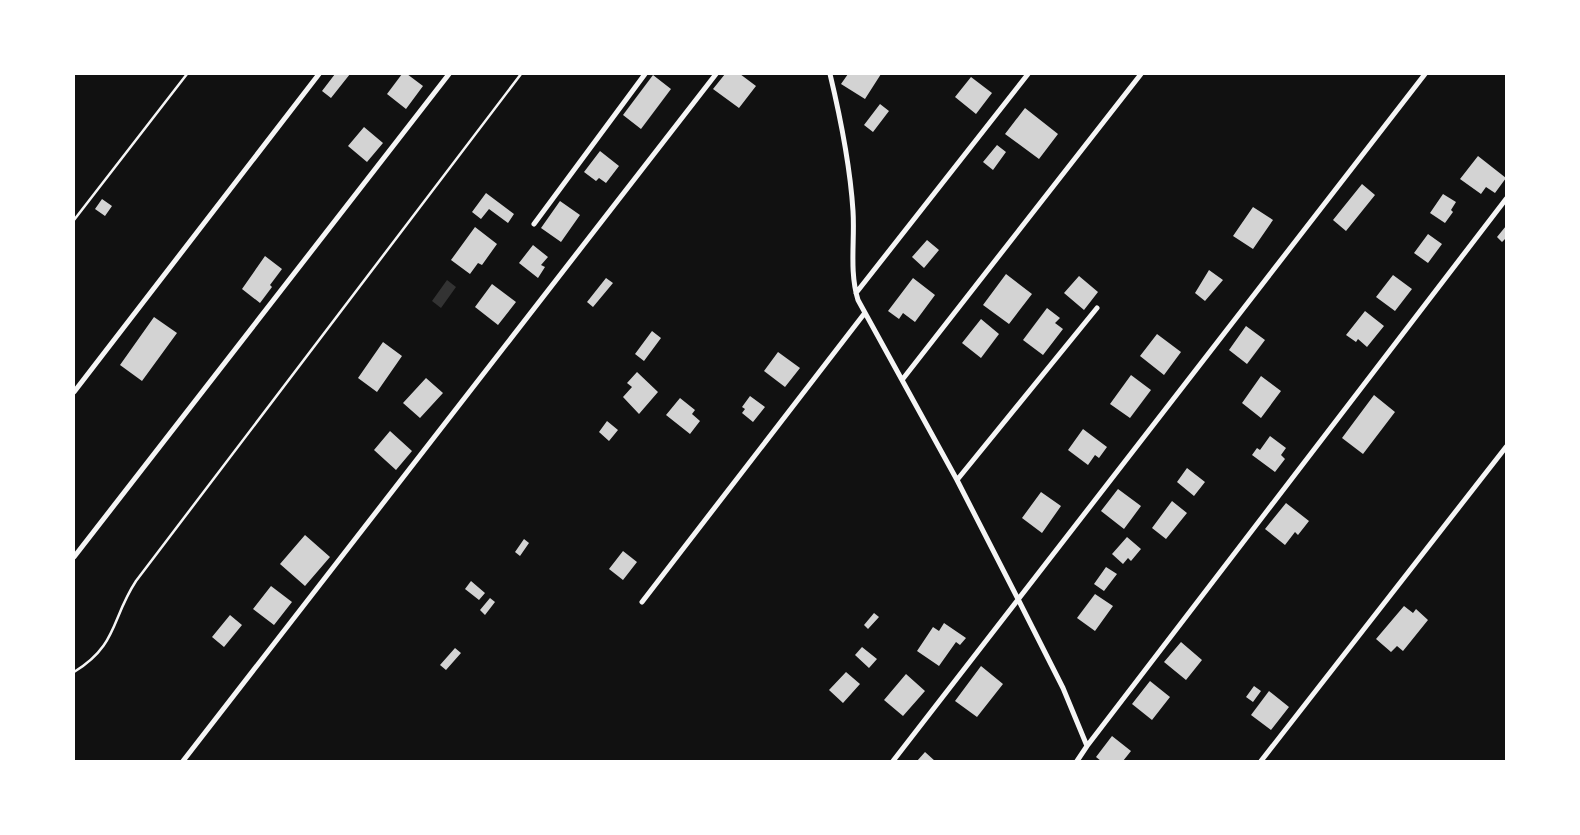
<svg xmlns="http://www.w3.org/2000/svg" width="1580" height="835" viewBox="0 0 1580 835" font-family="'Roboto Serif',serif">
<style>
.water{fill:#333}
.building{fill:#d3d3d3}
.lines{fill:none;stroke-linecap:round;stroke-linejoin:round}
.path{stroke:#f5f5f5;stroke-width:2.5}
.minor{stroke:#f5f5f5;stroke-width:5}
</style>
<rect width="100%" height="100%" fill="#111"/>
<path class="water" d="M447,280L456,287L441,308L432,301Z"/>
<path class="building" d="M335,74H350L331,98L322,91Z
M402,74H407L423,86L406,109L387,94Z
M725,74H740L756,86L739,108L713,89Z
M848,74H881L865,99L841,84Z
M653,75L671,89L641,129L623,115Z
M971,77L992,93L976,114L955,97Z
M880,104L889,111L873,132L864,125Z
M1025,108L1058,134L1039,159L1005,134Z
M364,127L383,143L367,162L348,146Z
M997,145L1006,152L993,170L983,162Z
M600,151L619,166L606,183L599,178L596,181L584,172Z
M1478,156L1506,178L1495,193L1486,187L1481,194L1460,179Z
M1362,184L1375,195L1346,231L1333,220Z
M486,193L514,214L508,223L489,209L481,219L472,212Z
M1443,194L1456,202L1451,210L1453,212L1445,223L1430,213Z
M102,199L112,206L105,216L95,209Z
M560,201L580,215L561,242L541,228Z
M1253,207L1273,220L1253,249L1233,236Z
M1506,226V241L1505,239L1502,242L1497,237Z
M475,227L497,244L482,265L478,263L470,274L451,260Z
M1428,234L1442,244L1428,263L1414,253Z
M927,240L939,250L924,268L912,257Z
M533,245L548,257L541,265L545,267L538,278L519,263Z
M265,256L282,269L270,285L272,287L260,303L242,289Z
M1209,270L1223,280L1205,301L1195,293Z
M1006,274L1032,294L1009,324L983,305Z
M1393,275L1412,289L1395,311L1376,297Z
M1079,276L1098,292L1084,310L1064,293Z
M606,278L613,283L593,307L587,302Z
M913,278L935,295L915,322L903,313L899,319L888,311Z
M492,284L516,302L498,325L475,307Z
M1047,308L1060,318L1055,323L1063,329L1043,355L1023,340Z
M1365,311L1384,326L1367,347L1358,339L1356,342L1346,335Z
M154,317L177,333L142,381L120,365Z
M981,319L999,334L981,358L962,343Z
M1246,326L1265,340L1247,364L1229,350Z
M652,331L661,338L644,361L635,354Z
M1157,334L1181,352L1164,375L1140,356Z
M383,342L402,356L377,392L358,378Z
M778,352L800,368L785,387L764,371Z
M637,372L658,392L639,414L623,397L632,387L627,383Z
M1131,375L1151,390L1130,418L1110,404Z
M1261,376L1281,391L1261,418L1242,403Z
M426,378L443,393L420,418L403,403Z
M1374,395L1395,412L1363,454L1342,438Z
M750,396L765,407L753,422L742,413L745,409L742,407Z
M680,398L695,410L692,414L700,421L690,434L666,415Z
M607,421L618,430L609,441L599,432Z
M1083,429L1107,447L1099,458L1095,455L1088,465L1068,450Z
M390,431L412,451L396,470L374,450Z
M1270,436L1286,448L1281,455L1285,459L1275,472L1252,455L1257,448L1260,450Z
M1187,468L1205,482L1194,496L1177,482Z
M1118,489L1141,506L1124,529L1101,511Z
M1041,492L1061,506L1042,533L1022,518Z
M1172,501L1187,513L1166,539L1152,528Z
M1286,503L1309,521L1298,535L1295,532L1285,545L1265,529Z
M305,535L330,557L305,586L280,564Z
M1127,537L1141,549L1131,561L1128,558L1123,564L1112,554Z
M524,539L529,543L520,556L515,552Z
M623,551L637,562L623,580L609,569Z
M1106,567L1117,574L1104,591L1094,584Z
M471,581L485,593L479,600L465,589Z
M271,586L292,602L274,625L253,609Z
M1095,594L1113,606L1095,631L1077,618Z
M490,598L495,602L485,615L480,610Z
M1404,606L1413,613L1416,609L1428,620L1403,651L1397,646L1391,652L1376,639Z
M874,613L879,617L868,629L864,625Z
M230,615L242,625L224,647L212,637Z
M944,623L966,638L960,645L956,642L939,666L917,651L933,627L939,631Z
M1181,642L1202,660L1186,680L1164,662Z
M862,647L877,659L869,668L855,655Z
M455,648L461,653L446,670L440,665Z
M981,666L1003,684L977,717L955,701Z
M846,672L860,684L843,703L829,690Z
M906,674L925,691L903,716L884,700Z
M1150,681L1170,697L1152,720L1132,704Z
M1254,686L1261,691L1253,702L1246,697Z
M1269,691L1289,707L1271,730L1251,715Z
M1112,736L1131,751L1123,761H1101L1096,757Z
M925,752L935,761H917Z"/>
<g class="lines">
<path class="path" d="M74,220L187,74
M74,672C118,645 111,619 136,581L521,74"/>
<path class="minor" d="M830,74C841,120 850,164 853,211C855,240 849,271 858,300L957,480L1019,601L1063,688L1087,746L1077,761
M534,224L645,74
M856,293L1028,74
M902,380L1141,74
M74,392L319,74
M957,480L1097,308
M74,557L449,74
M642,602L864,314
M1087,746L1506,199
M183,761L716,74
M893,761L1425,74
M1261,761L1506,447"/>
</g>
<rect width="1580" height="835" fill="none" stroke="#ffffff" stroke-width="150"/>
</svg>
